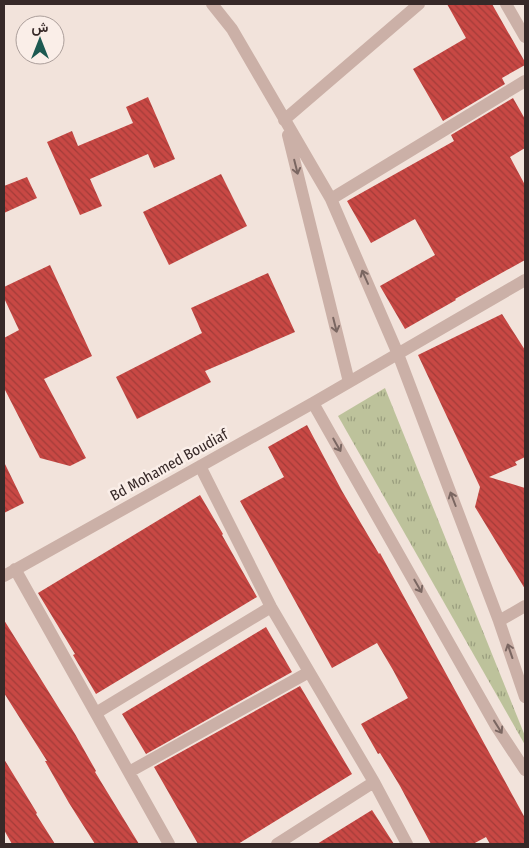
<svg xmlns="http://www.w3.org/2000/svg" width="529" height="848" viewBox="0 0 529 848" font-family="'Fira Sans Condensed',Vazirmatn,sans-serif">
<style>
.grass{fill:url(#grass-tufts)}
.building{fill:url(#building-back-hatch)}
.lines{fill:none;stroke-linecap:round;stroke-linejoin:round}
.street{stroke:#cbb0a7;stroke-width:12}
.oneway{stroke:#7a6661}
.labels{text-anchor:middle;dominant-baseline:central;stroke-width:5;stroke-linejoin:round;paint-order:stroke}
.street-label{font-size:15px;fill:#372928;stroke:#faeee8}
</style>
<defs>
<pattern id="grass-tufts" width="24" height="20" patternUnits="userSpaceOnUse" patternTransform="scale(1.25)"><rect width="24" height="20" fill="#bdc29b"/><path d="M3 7l-1-3M5 7V3M7 7l1-3M15 17l-1-3M17 17v-4M19 17l1-3" fill="none" stroke="#9a9e7e"/></pattern>
<pattern id="building-back-hatch" width="6" height="6" patternUnits="userSpaceOnUse" patternTransform="scale(1.25)"><rect width="6" height="6" fill="#c84844"/><path d="M-1 5l2 2M0 0l6 6M5-1l2 2" fill="none" stroke="#a33c39"/></pattern>
</defs>
<rect width="100%" height="100%" fill="#f2e3db"/>
<path class="grass" d="M385,388L525,736V745L338,416Z"/>
<path class="building" d="M447,4H492L525,62V65L502,78L505,84L443,121L413,69L466,38Z
M148,97L175,159L154,168L148,154L90,179L102,206L80,215L47,142L72,131L78,146L133,123L126,107Z
M513,98L525,119V148L510,157L525,185V260L455,299L456,300L405,329L380,286L435,255L415,219L371,243L347,201L454,141L451,135Z
M221,174L247,226L169,265L143,212Z
M27,177L37,198L4,213V186Z
M50,265L92,356L44,379L86,458L70,466L40,458L4,388V338L19,330L4,298V287Z
M268,273L295,332L205,371L211,382L137,419L116,377L202,333L191,308Z
M502,314L525,350V457L515,462L517,465L489,477L525,488V589L475,507L480,487L418,355Z
M307,425L342,491L379,554L380,553L525,818V844H490L486,837L473,844H431L400,786L380,753L378,754L361,724L408,698L393,670L377,643L332,668L240,501L284,477L268,447Z
M4,462L24,503L4,513Z
M200,495L223,534L222,535L257,597L96,694L73,655L75,654L38,593Z
M4,620L75,734L96,771L95,772L139,844H95L69,803L45,761H47L4,693Z
M266,627L292,672L146,754L122,714Z
M300,686L352,774L238,844H198L154,767Z
M4,759L37,813L36,814L55,844H12L4,830Z
M372,810L394,844H317Z"/>
<g class="lines">
<path class="street" d="M212,4L232,29L331,199L398,354L499,621L525,697
M506,4L525,37
M284,120L419,4
M288,135L349,382
M331,199L525,81
M313,403L496,726L525,770
M200,466L271,607L374,782L407,844
M15,569L169,844
M4,576L313,403L525,280
M499,621L525,606
M96,713L271,607
M129,772L309,672
M277,844L374,782"/>
</g>
<defs><path id="oneway-shaft" d="M-6 0H5M1.5-3L5.5 0L1.5 3" fill="none" stroke-width="1.6" stroke-linecap="round" stroke-linejoin="round" transform="scale(1.25)"/></defs>
<g class="oneway">
<use href="#oneway-shaft" transform="translate(296 167) rotate(76)"/>
<use href="#oneway-shaft" transform="translate(365 277) rotate(-114)"/>
<use href="#oneway-shaft" transform="translate(335 325) rotate(76)"/>
<use href="#oneway-shaft" transform="translate(337 445) rotate(60)"/>
<use href="#oneway-shaft" transform="translate(453 499) rotate(-111)"/>
<use href="#oneway-shaft" transform="translate(418 586) rotate(60)"/>
<use href="#oneway-shaft" transform="translate(510 651) rotate(-109)"/>
<use href="#oneway-shaft" transform="translate(498 727) rotate(58)"/>
</g>
<g class="labels">
<g class="street-label">
<text transform="translate(169 465) rotate(-29)">Bd Mohamed Boudiaf</text>
</g>
</g>
<rect width="529" height="848" fill="none" stroke="#372928" stroke-width="10"/>
<g transform="translate(40 40)"><circle r="24" fill="#faeee8" stroke="#ac9f9b"/>
<path d="M0-4L9 19L0 12L-9 19Z" fill="#1c5951"/>
<text y="-8" font-size="14" font-weight="bold" text-anchor="middle" fill="#372928">ش</text>
</g>
</svg>
